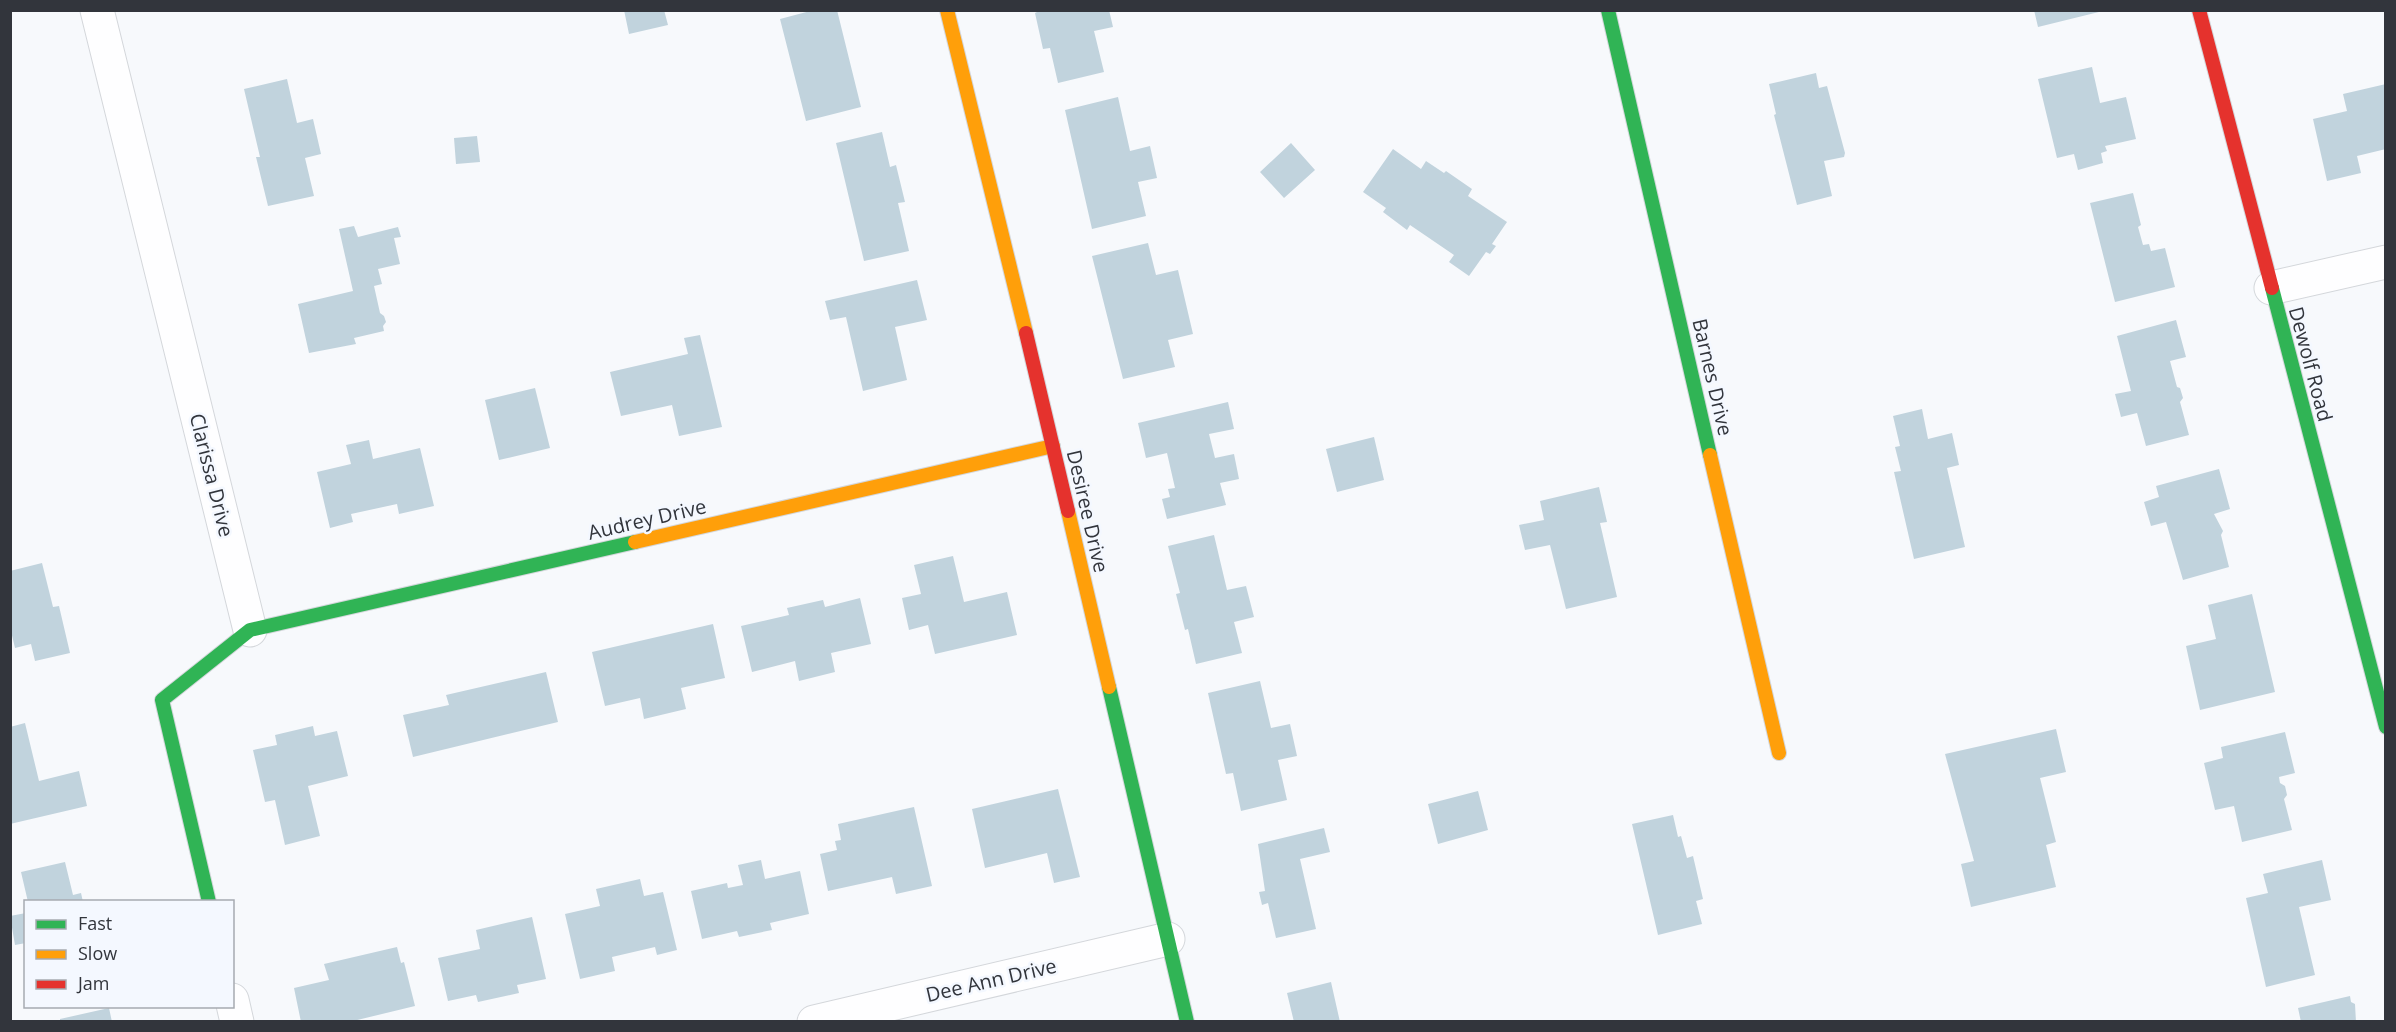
<svg xmlns="http://www.w3.org/2000/svg" width="2396" height="1032" viewBox="0 0 2396 1032" font-family="'Open Sans',sans-serif">
<style>
.building{fill:#c1d3dd}
.lines{fill:none;stroke-linecap:round;stroke-linejoin:round}
.street-casing{stroke:#d4d7db;stroke-width:35}
.fast-casing{stroke:#d4d7db;stroke-width:16}
.slow-casing{stroke:#d4d7db;stroke-width:16}
.jam-casing{stroke:#d4d7db;stroke-width:16}
.street{stroke:#fefeff;stroke-width:33}
.fast{stroke:#30b455;stroke-width:14}
.slow{stroke:#ff9f0a;stroke-width:14}
.jam{stroke:#e5322d;stroke-width:14}
.labels{text-anchor:middle;dominant-baseline:central;stroke-width:5;stroke-linejoin:round;paint-order:stroke}
.street-label{font-size:20px;fill:#32353c;stroke:#f4f8ff}
</style>
<rect width="100%" height="100%" fill="#f7f9fc"/>
<path class="building" d="M624,10H664L668,25L629,34Z
M814,10H837L861,107L806,121L780,19Z
M1041,10H1109L1113,27L1094,31L1104,72L1058,83L1050,48L1043,49L1035,13Z
M2034,10H2103V11L2038,27Z
M2092,67L2100,103L2126,97L2136,139L2105,146L2107,151L2101,153L2103,163L2078,170L2074,154L2057,158L2038,79Z
M1816,73L1819,88L1827,86L1845,153L1844,157L1824,161L1832,196L1797,205L1774,115L1776,114L1769,84Z
M287,79L297,123L313,119L321,154L305,158L314,196L268,206L256,157H260L244,89Z
M2386,84V149L2357,156L2361,173L2327,181L2313,119L2347,111L2343,94Z
M1118,97L1130,151L1150,146L1157,178L1138,182L1146,216L1092,229L1065,110Z
M882,132L890,167L896,165L905,202L898,203L909,251L864,261L836,143Z
M477,136L480,162L456,164L454,138Z
M1291,143L1315,170L1284,198L1260,172Z
M1393,149L1421,169L1426,161L1444,173L1446,171L1472,189L1468,196L1507,222L1492,244L1496,246L1490,254L1486,252L1469,276L1449,262L1454,255L1410,225L1407,230L1383,212L1386,208L1363,192Z
M2133,193L2141,225L2138,227L2143,245L2149,244L2151,251L2165,248L2175,287L2115,302L2090,203Z
M354,226L358,237L398,227L401,237L394,238L400,264L378,269L382,284L374,286L380,313L384,316L386,322L383,326L384,331L354,338L356,344L309,353L298,304L353,291L339,229Z
M1148,243L1156,275L1178,270L1193,334L1168,340L1175,367L1123,379L1092,256Z
M917,280L927,320L895,327L907,380L863,391L846,317L830,320L825,301Z
M2176,320L2186,357L2170,361L2177,387L2180,388L2183,398L2180,402L2189,435L2146,446L2137,413L2121,417L2115,394L2131,391L2117,336Z
M700,335L722,427L679,436L672,405L621,416L610,372L688,354L684,338Z
M535,388L550,448L499,460L485,400Z
M1228,402L1234,429L1209,434L1215,458L1234,454L1239,479L1220,483L1226,505L1167,519L1162,499L1170,497L1168,489L1175,488L1167,453L1146,458L1138,423Z
M1922,409L1928,439L1952,433L1959,465L1947,468L1965,547L1914,559L1894,472L1901,471L1895,447L1900,446L1893,416Z
M1374,437L1384,480L1337,492L1326,449Z
M369,440L373,459L420,448L434,506L399,514L397,504L351,514L353,522L330,528L317,472L351,464L346,445Z
M2219,469L2230,509L2214,514L2223,531L2221,535L2229,567L2183,580L2166,522L2151,526L2144,502L2159,497L2156,486Z
M1599,487L1607,522L1600,523L1617,597L1566,609L1550,545L1525,550L1519,525L1544,520L1540,501Z
M1214,535L1227,590L1246,586L1254,617L1234,622L1242,653L1196,664L1188,629L1185,630L1176,594L1180,593L1168,546Z
M953,556L964,602L1007,592L1017,635L935,654L928,625L909,630L902,598L921,594L914,565Z
M42,563L53,607L59,606L70,653L35,661L31,644L15,648L10,627V571Z
M2252,594L2275,692L2200,710L2186,646L2216,639L2208,605Z
M860,598L871,644L831,653L835,672L799,681L795,661L752,672L741,626L789,615L787,608L823,600L825,607Z
M713,624L725,678L681,688L686,709L644,719L640,698L605,706L592,652Z
M546,672L558,722L413,757L403,715L449,705L446,695Z
M1260,681L1271,728L1290,724L1297,756L1278,760L1287,800L1241,811L1233,773L1226,774L1208,693Z
M25,723L39,781L79,771L87,806L10,824V727Z
M313,726L315,736L337,731L348,776L308,786L320,836L285,845L275,800L265,802L253,750L277,745L275,735Z
M2056,729L2066,772L2040,778L2056,842L2046,845L2056,887L1971,907L1961,864L1974,861L1945,754Z
M2285,732L2295,773L2279,777L2280,783L2285,786L2287,795L2284,799L2292,830L2242,842L2234,806L2215,810L2204,763L2223,758L2221,747Z
M1058,789L1080,877L1054,883L1047,853L985,868L972,809Z
M1478,791L1488,830L1438,844L1428,804Z
M914,807L932,886L896,894L892,877L828,891L820,854L837,850L835,841L841,840L838,824Z
M1673,815L1678,837L1681,836L1687,858L1693,856L1703,899L1696,901L1702,924L1658,935L1632,824Z
M1324,828L1330,852L1300,859L1316,929L1276,938L1268,903L1262,905L1259,892L1265,891L1258,844Z
M761,860L765,879L800,871L809,914L770,923L772,930L739,937L737,931L702,939L691,891L727,883L728,888L743,885L738,865Z
M2322,860L2331,900L2299,907L2315,975L2266,987L2246,898L2268,893L2263,874Z
M65,862L73,895L81,893L83,902H28L21,872Z
M640,879L644,896L663,892L677,950L657,955L655,947L612,957L615,971L580,979L565,914L600,906L596,889Z
M26,913V943L15,945L10,916Z
M532,917L546,979L517,985L519,993L478,1002L476,995L448,1001L438,958L480,949L476,930Z
M397,947L401,963L404,962L415,1006L349,1022H301L294,988L329,980L324,964Z
M1331,982L1340,1022H1294L1287,993Z
M2350,996L2351,1002L2355,1004L2356,1022H2301L2298,1008Z
M109,1008L112,1022H60V1019Z"/>
<g class="lines">
<defs>
<path id="street" d="M97,10L250,630
M2271,288L2386,262
M232,1000L237,1022
M814,1022L1168,939"/>
<path id="fast" d="M1608,10L1710,455
M2272,288L2386,727
M1109,687L1187,1022
M209,902L162,700L250,630L635,542"/>
<path id="slow" d="M947,10L1026,333
M1710,455L1779,753
M1068,511L1109,687
M635,542L1053,446"/>
<path id="jam" d="M2199,10L2272,288
M1026,333L1068,511"/>
</defs>
<use href="#street" class="street-casing"/>
<use href="#fast" class="fast-casing"/>
<use href="#slow" class="slow-casing"/>
<use href="#jam" class="jam-casing"/>
<use href="#street" class="street"/>
<use href="#fast" class="fast"/>
<use href="#slow" class="slow"/>
<use href="#jam" class="jam"/>
</g>
<g class="labels">
<g class="street-label">
<text transform="translate(2311 364) rotate(75)">Dewolf Road</text>
<text transform="translate(1713 377) rotate(77)">Barnes Drive</text>
<text transform="translate(212 475) rotate(76)">Clarissa Drive</text>
<text transform="translate(1088 511) rotate(77)">Desiree Drive</text>
<text transform="translate(647 519) rotate(-13)">Audrey Drive</text>
<text transform="translate(991 980) rotate(-13)">Dee Ann Drive</text>
</g>
</g>
<rect width="2396" height="1032" fill="none" stroke="#32353c" stroke-width="24"/>
<rect x="24" y="900" width="210" height="108" fill="#f4f8ff" stroke="#a6aab1" stroke-width="1.5"/>
<rect x="36" y="920" width="30" height="9" fill="#30b455" stroke="#a6aab1" stroke-width="1.5"/>
<text x="78" y="930" font-size="18" fill="#32353c">Fast</text>
<rect x="36" y="950" width="30" height="9" fill="#ff9f0a" stroke="#a6aab1" stroke-width="1.5"/>
<text x="78" y="960" font-size="18" fill="#32353c">Slow</text>
<rect x="36" y="980" width="30" height="9" fill="#e5322d" stroke="#a6aab1" stroke-width="1.5"/>
<text x="78" y="990" font-size="18" fill="#32353c">Jam</text>
</svg>
